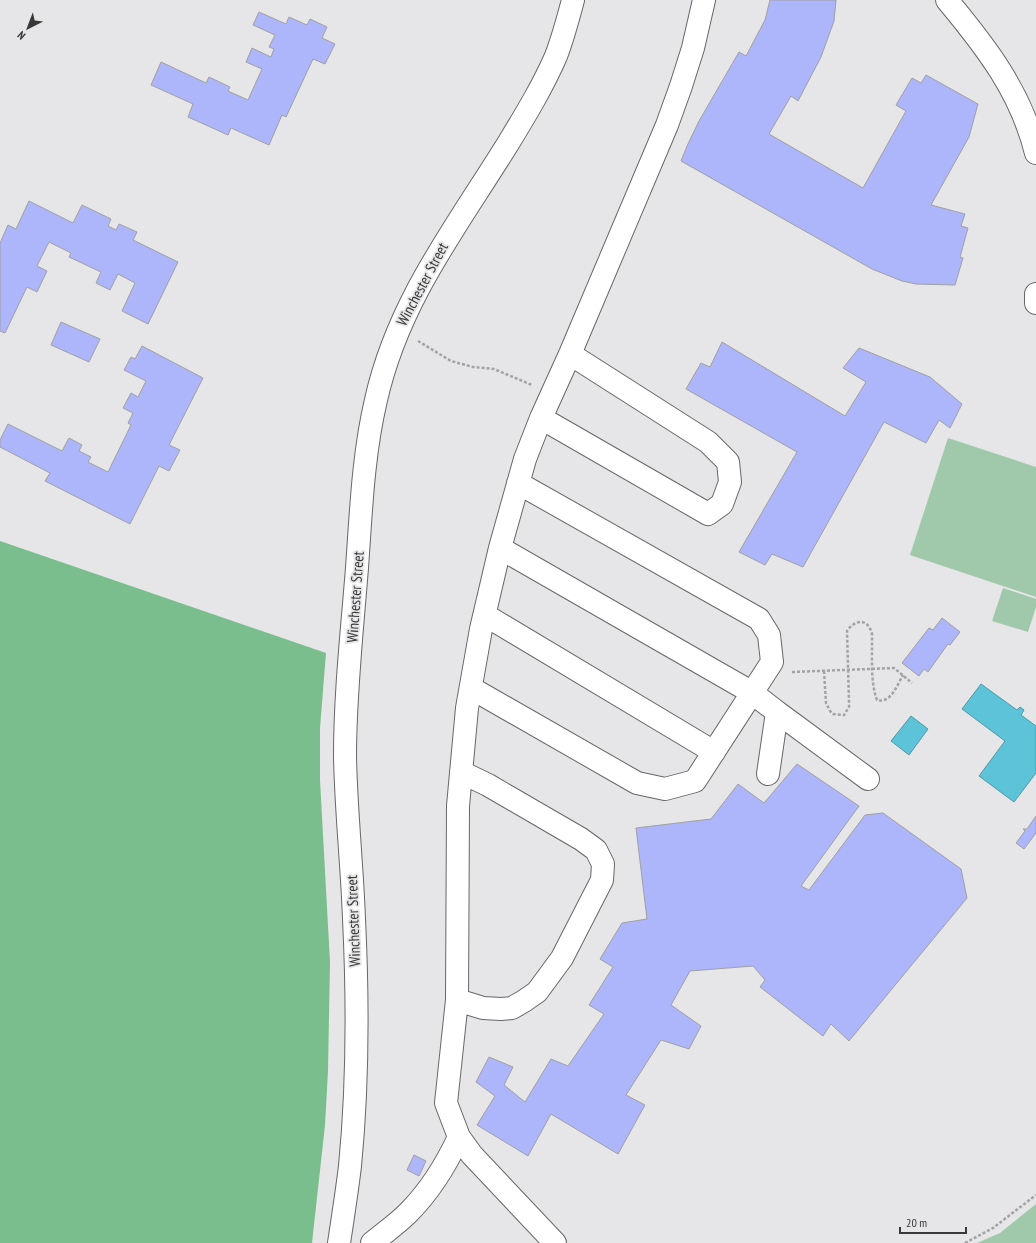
<svg xmlns="http://www.w3.org/2000/svg" width="1036" height="1243" viewBox="0 0 1036 1243" font-family="'PT Sans Narrow',sans-serif">
<style>
.green{fill:#9fc9aa}
.forest{fill:#7abe8d}
.water{fill:#5cc3d8;stroke:#5199a8}
.building{fill:#adb5fb;stroke:#a0a0a2}
.lines{fill:none;stroke-linecap:round;stroke-linejoin:round}
.minor-casing{stroke:#676769;stroke-width:24}
.path{stroke:#a3a3a4;stroke-width:2.5;stroke-dasharray:3 2;stroke-linecap:butt}
.minor{stroke:#fff;stroke-width:22}
.labels{text-anchor:middle;dominant-baseline:central;stroke-width:3.5;stroke-linejoin:round;paint-order:stroke}
.street-label{font-size:15px;fill:#383839;stroke:#e6e6e8}
</style>
<rect width="100%" height="100%" fill="#e6e6e8"/>
<path class="green" d="M948,438L1036,467V597L910,555Z
M1003,588L1036,599V607L1028,632L992,621Z
M1036,1204V1243H977L1000,1233Z"/>
<path class="forest" d="M0,541L326,653L320,728V780L330,962L328,1071L325,1125L312,1243H0Z"/>
<path class="water" d="M981,684L1017,710L1020,707L1024,710L1021,715L1036,726V773L1014,802L979,776L1005,741L962,709Z
M911,716L928,729L909,755L891,741Z"/>
<path class="building" d="M770,0H836L834,21L821,57L798,101L791,96L769,134L863,188L906,111L896,105L912,78L921,83L926,75L978,104L969,137L931,205L965,214L961,226L968,228L960,257L963,258L955,285L916,284L902,281L872,269L681,161L687,146L699,121L739,52L746,56L765,20Z
M259,12L286,24L289,17L307,25L310,19L327,27L322,38L335,44L325,64L313,59L286,117L282,115L269,145L231,128L228,135L188,117L193,104L151,85L161,62L206,83L209,77L230,87L228,91L248,100L262,69L246,62L252,48L271,57L274,49L269,47L275,35L253,25Z
M29,201L73,223L82,205L111,219L108,226L116,230L119,224L137,232L133,240L178,262L148,324L122,311L135,283L118,274L110,290L96,283L101,272L69,257L71,253L49,242L37,266L47,271L37,292L27,287L5,333L0,331V243L8,225L16,229Z
M61,322L100,339L89,362L51,345Z
M722,342L845,416L866,382L843,368L859,348L930,377L962,404L950,428L939,420L926,443L884,422L803,567L772,554L765,565L739,552L797,452L686,389L701,363L710,367Z
M142,346L203,378L169,445L180,450L169,471L159,466L130,524L45,481L50,473L0,447V440L8,424L62,451L69,438L82,445L79,451L91,457L88,462L108,472L131,425L128,423L133,413L123,408L131,393L138,397L146,381L124,370L131,357L135,359Z
M942,618L960,632L950,645L948,644L928,672L924,669L919,676L902,663L929,628L933,630Z
M797,764L859,806L801,886L809,890L865,815L883,813L961,869L967,898L849,1041L831,1024L823,1036L760,987L765,980L753,966L690,971L671,1005L701,1026L689,1049L661,1040L626,1095L645,1105L618,1154L551,1114L528,1156L477,1125L495,1096L476,1082L489,1057L513,1067L504,1085L525,1102L551,1059L568,1066L604,1014L589,1005L613,967L600,959L622,923L647,919L636,828L711,819L738,784L764,803Z
M1036,816V833L1024,849L1016,843L1025,831L1023,829H1027Z
M414,1155L426,1161L419,1176L407,1170Z"/>
<g class="lines">
<defs>
<path id="minor" d="M947,0C986,47 1021,92 1036,153
M1036,294V303
M541,418L708,514L722,504L730,482L728,462L708,442L570,354
M500,548L751,692L777,712L768,774
M485,615L714,752
M471,688L637,783L665,789L695,781L772,662L769,635L759,619L518,483
M777,712L868,779
M457,1000L483,1008L501,1009L512,1008L524,1001L537,992L562,958L602,880L603,864L596,850L581,839L488,785L461,772
M339,1243C343,1217 347,1191 350,1166C358,1084 358,1001 354,919C352,864 346,811 345,756C345,694 352,631 357,568C361,512 363,455 376,400C398,301 457,226 509,142C526,114 543,86 556,56C563,38 568,19 573,0
M372,1243C384,1233 397,1224 408,1213C430,1191 446,1165 459,1137
M555,1243L472,1155L459,1137L446,1103L457,1000L458,806L467,708L481,629L500,548L525,459L541,418L570,354L667,125L681,86L693,48L704,0"/>
</defs>
<use href="#minor" class="minor-casing"/>
<path class="path" d="M418,341L451,361L473,367L494,369L532,385
M824,671L826,703L830,711L833,714L844,715L849,707V701L847,631C855,619 868,618 872,634C872,638 872,643 872,647C872,663 871,684 877,700C891,704 897,685 903,675
M792,672L894,668L912,683
M965,1243L993,1228L1036,1195"/>
<use href="#minor" class="minor"/>
</g>
<g class="labels">
<g class="street-label">
<text transform="translate(422 284) rotate(-62)">Winchester Street</text>
<text transform="translate(355 597) rotate(-86)">Winchester Street</text>
<text transform="translate(353 921) rotate(-92)">Winchester Street</text>
</g>
</g>
<g transform="translate(28 28) rotate(222)" stroke="#e6e6e8" stroke-width="3" paint-order="stroke">
<path d="M0-3L7 15L0 10L-7 15Z" fill="#383839"/>
<text y="-6" font-size="11" font-weight="bold" text-anchor="middle" fill="#383839">N</text>
</g>
<path d="M900 1227v6h66v-6" fill="none" stroke="#383839" stroke-width="2"/>
<text x="906" y="1227" font-size="12" fill="#383839" stroke="#e6e6e8" stroke-width="3" paint-order="stroke">20 m</text>
</svg>
